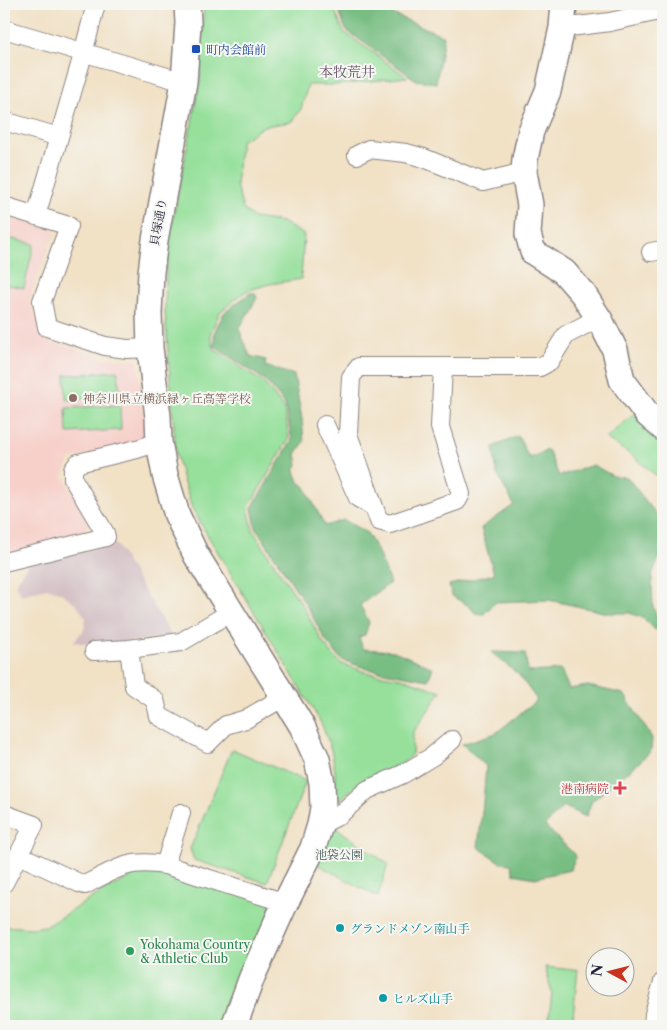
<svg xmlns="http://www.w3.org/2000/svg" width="667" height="1030" viewBox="0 0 667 1030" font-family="'Libre Caslon Text','Noto Serif JP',serif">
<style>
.built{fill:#f7d0ca}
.industrial{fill:#d2bec2}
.green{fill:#96e09b;stroke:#5c816b}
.forest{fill:#78be83;stroke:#4d705f}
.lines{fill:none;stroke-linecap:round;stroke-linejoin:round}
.street-casing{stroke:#8a8280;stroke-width:20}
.secondary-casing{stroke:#8a8280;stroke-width:28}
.street{stroke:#fff;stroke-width:18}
.secondary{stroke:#fff;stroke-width:25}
.transit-dot{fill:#1a4fb4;stroke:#f6f6f2;stroke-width:2}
.education-dot{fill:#8d6e63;stroke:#f6f6f2;stroke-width:2}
.health-dot{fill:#e0444e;stroke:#f6f6f2;stroke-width:2}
.culture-dot{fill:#0f9aa8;stroke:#f6f6f2;stroke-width:2}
.leisure-dot{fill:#2e9e5b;stroke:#f6f6f2;stroke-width:2}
.labels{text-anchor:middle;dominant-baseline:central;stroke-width:4;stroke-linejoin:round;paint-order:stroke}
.transit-label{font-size:12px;fill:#164399;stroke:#f6f6f2;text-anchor:start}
.street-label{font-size:12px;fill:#22223b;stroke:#f6f6f2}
.education-label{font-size:12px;fill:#785e54;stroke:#f6f6f2;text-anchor:start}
.health-label{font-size:12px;fill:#be3a42;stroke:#f6f6f2;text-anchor:end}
.park-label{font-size:12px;fill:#455b58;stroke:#f6f6f2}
.culture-label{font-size:12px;fill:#0d838f;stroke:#f6f6f2;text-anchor:start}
.leisure-label{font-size:12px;fill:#27864d;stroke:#f6f6f2;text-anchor:start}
.neighbourhood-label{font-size:14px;fill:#655066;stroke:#f6f6f2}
</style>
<rect width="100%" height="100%" fill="#f6f6f2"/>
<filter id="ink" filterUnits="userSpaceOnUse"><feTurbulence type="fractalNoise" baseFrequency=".02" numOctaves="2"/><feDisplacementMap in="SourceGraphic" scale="10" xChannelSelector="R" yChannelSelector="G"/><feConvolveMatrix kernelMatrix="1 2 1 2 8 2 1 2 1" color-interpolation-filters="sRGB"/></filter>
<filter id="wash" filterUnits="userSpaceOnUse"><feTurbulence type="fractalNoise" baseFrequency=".0096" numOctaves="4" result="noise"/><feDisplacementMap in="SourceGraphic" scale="20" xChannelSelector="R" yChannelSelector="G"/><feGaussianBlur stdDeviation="1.12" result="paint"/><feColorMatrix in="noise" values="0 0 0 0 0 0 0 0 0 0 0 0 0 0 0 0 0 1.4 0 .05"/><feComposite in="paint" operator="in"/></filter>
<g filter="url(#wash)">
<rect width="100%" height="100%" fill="#f1e1c5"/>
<path class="built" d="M4,214L55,230L29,300L45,341L75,348L101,358L138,360L146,436L142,439L70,459L63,476L89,524L78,537L4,556Z"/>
<path class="industrial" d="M116,544L172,637L100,645L73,642L84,630L86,618L74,602L61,593L47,588L21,595L15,585L28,564Z"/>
<path class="green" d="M204,4H334L333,7L344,32L407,77L338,85H308L301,109L291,122L264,126L241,141L236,185L243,209L254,218L282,222L304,235L301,279L270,284L246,291L220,312L210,334L214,349L264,383L284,408L289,439L248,508L253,530L275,565L303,606L323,643L340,663L368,673L401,678L441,691L413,733L412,754L403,763L360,782L335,804C337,770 334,752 320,721L208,536L192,508L183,480L176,455L165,312L166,271L170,235L200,81Z
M4,237L34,244L24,288L4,284Z
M118,371L120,397L66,400L65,375Z
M120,405L121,430L67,433L66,408Z
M637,412L663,438V473L660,479L633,456L606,438Z
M232,749L306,781L267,883L194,860L190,849Z
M335,827L388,864L378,897L315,863L325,828Z
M152,867L265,901L273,910L227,1026H4V926L32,928L46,926L105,890Z
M545,967L574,970L578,969L573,1017V1026H548L552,993Z"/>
<path class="forest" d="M338,4H388V12L444,36L436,83L416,80L346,30L337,6Z
M250,293H255L257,298L239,329L250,356L266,360L265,366L294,375L302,419L304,442L296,454L298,465L294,468L299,482L305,487L325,526L344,520L367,533L377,550L390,583L360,605L369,622L365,635L359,637L363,649L394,651L433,668L428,680L368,669L342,660L326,641L305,603L256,528L252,508L292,440L285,404L265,380L215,347L214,333L224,313Z
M518,436L529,458L548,450L559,476L593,465L613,476L627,477L657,515L663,522V556L659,558L652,575L653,607L662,627L655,630L649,623L641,617L629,613H608L549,600L496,602L484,614L475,613L469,606L452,596L449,585L494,574L481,528L514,505L497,474L493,447Z
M491,652L525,653L528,672L561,670L569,689L588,686L624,694L652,738L651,751L634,767L592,801L586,817L563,806L545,826L576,856L570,870L535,878L514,874L511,864L501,863L478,847L483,803L486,766L462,744L496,733L537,700L519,675Z"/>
</g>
<g filter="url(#ink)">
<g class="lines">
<defs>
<path id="street" d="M562,28L610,22L663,10
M4,29L184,82
M4,121L59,137
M357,155L369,149L406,153L424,158L483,182L524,172
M4,206L69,226L42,301L47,327L105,346L127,349L150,348
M36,216L80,65L96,4
M651,252L663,250
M443,367L440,427L461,494L457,501L390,524L379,521L348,434L351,377L359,367H540L549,362L566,335L598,318
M325,425L358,498L372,506
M4,562L106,537L105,533L73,479V470L78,463L137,449L159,442
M129,649L134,686L155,700L159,716L208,743L226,725L246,719L284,697
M94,651L129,649L181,642L231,612
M4,814L34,825L4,883
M320,825L338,816L367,790L403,774L433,756L452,740
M19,855L79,883L85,885C98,878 112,870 125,866C138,862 152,863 165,865L286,903
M165,865L181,813
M653,1026L654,1014L663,982"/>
<path id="secondary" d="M187,4L188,23L184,82L155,240L151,272L149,313L150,348L158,417L159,442L165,475L177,515L196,555L302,726L317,759L322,783L323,808L320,825L313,848L283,908L252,977L234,1026
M564,4L562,28L548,91L531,131L525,159L524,172L530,205L528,234L533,252L564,272L584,295L601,322L615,350L622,380L647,414L663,428"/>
</defs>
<use href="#street" class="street-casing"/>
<use href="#secondary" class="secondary-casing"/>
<use href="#street" class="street"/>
<use href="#secondary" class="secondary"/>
</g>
</g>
<rect class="transit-dot" x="191" y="44" width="10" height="10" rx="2.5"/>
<circle class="education-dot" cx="73" cy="398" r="5"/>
<path class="health-dot" d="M617.5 780.5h5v5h5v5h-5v5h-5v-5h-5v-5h5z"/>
<g class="culture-dot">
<circle cx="340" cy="928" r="5"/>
<circle cx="383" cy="998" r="5"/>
</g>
<circle class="leisure-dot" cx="130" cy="951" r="5"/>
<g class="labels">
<g class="transit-label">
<text x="206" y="49">町内会館前</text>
</g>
<g class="street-label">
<text transform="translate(158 222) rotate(-80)">貝塚通り</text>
</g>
<g class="education-label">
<text x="83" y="398">神奈川県立横浜緑ヶ丘高等学校</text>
</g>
<g class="health-label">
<text x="609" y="788">港南病院</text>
</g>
<g class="park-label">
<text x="339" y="854">池袋公園</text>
</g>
<g class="culture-label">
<text x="350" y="928">グランドメゾン南山手</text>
<text x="393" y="998">ヒルズ山手</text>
</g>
<g class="leisure-label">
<text x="140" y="944">Yokohama Country<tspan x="140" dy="14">&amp; Athletic Club</tspan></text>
</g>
<g class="neighbourhood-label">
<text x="347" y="72">本牧荒井</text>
</g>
</g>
<rect width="667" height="1030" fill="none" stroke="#f6f6f2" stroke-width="20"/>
<g transform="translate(610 972) rotate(277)"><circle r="24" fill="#f6f6f2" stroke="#a1a1a9"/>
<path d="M0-4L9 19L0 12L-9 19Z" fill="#c8321e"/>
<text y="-8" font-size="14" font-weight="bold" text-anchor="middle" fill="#22223b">N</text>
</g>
</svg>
